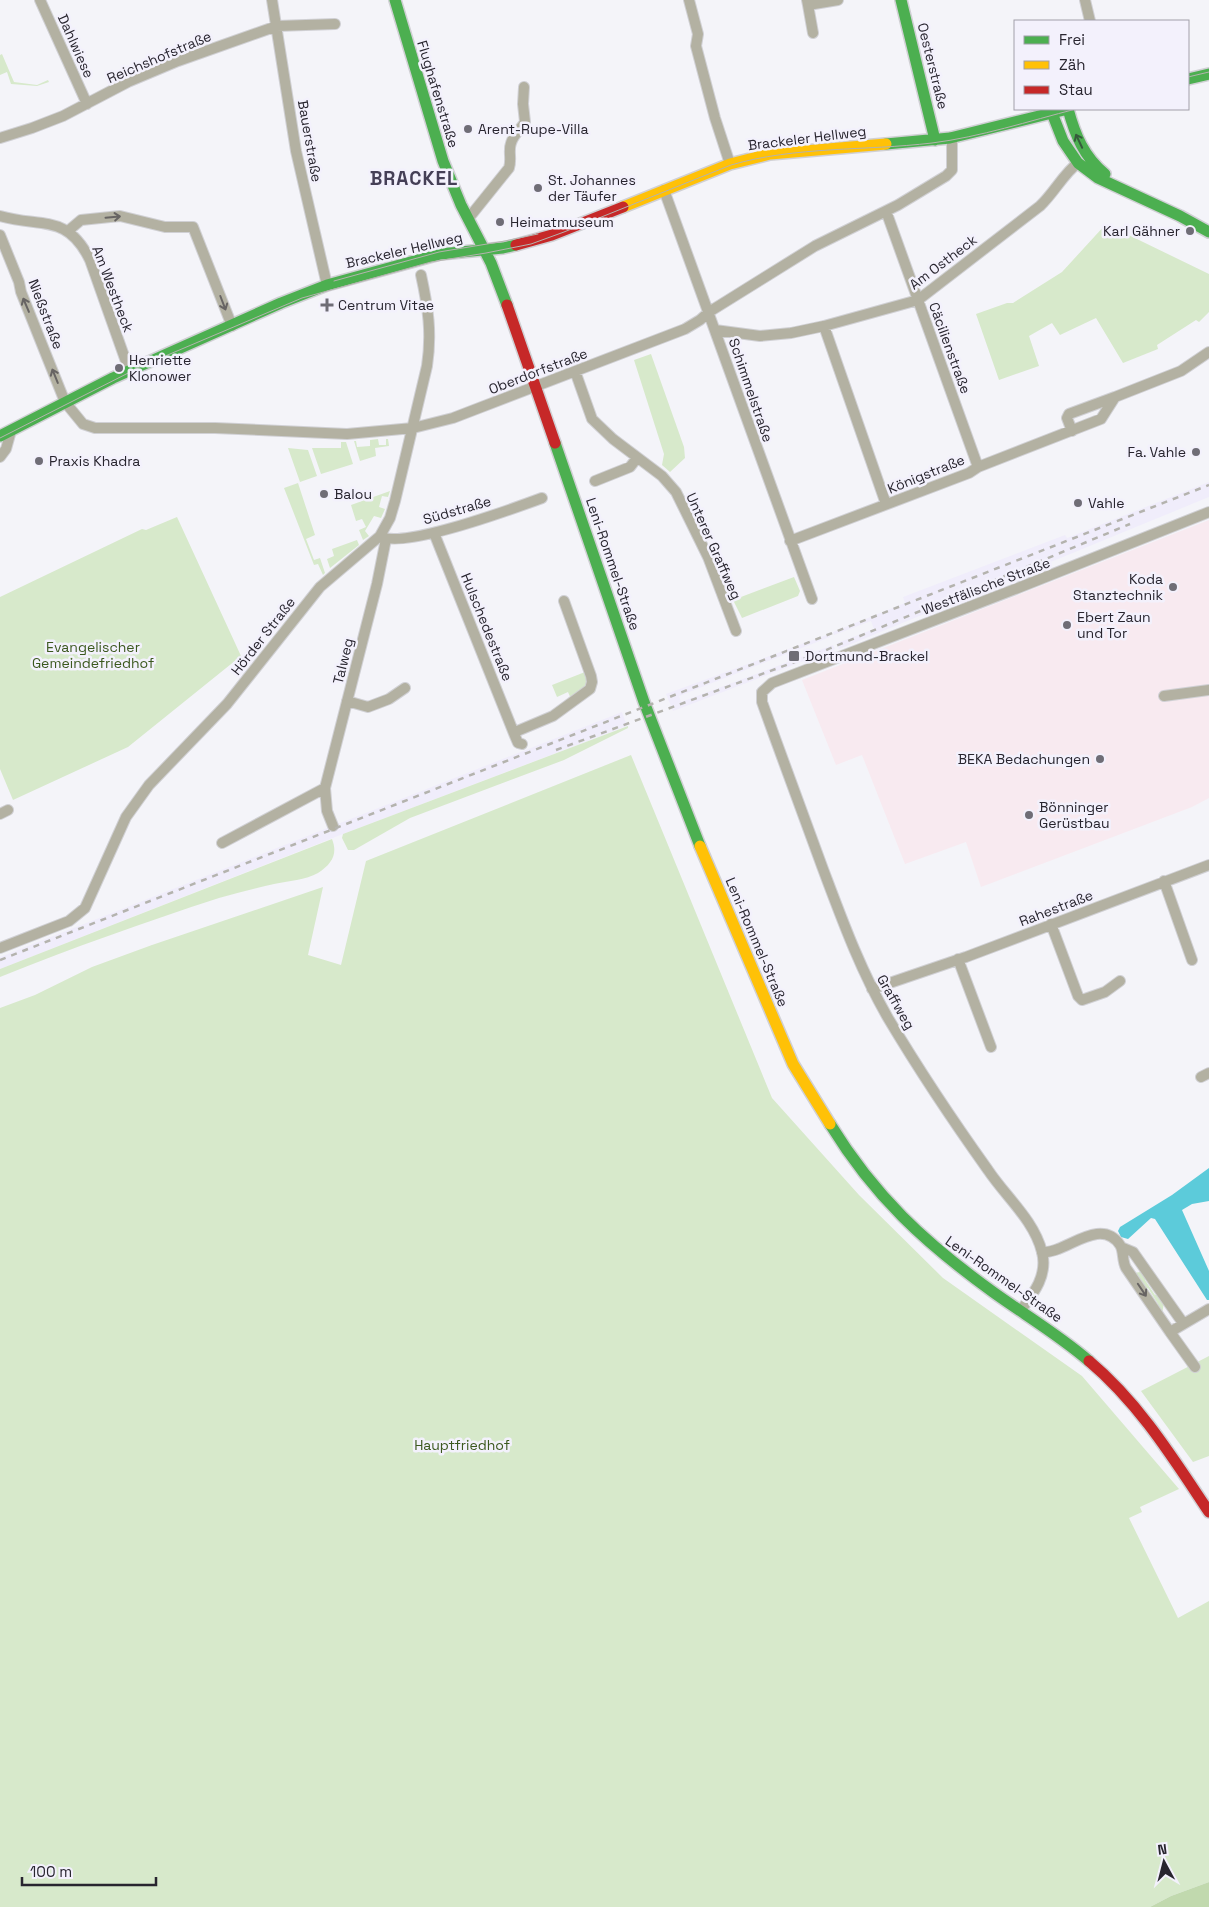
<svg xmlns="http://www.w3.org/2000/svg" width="1209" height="1907" viewBox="0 0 1209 1907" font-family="'Space Grotesk',sans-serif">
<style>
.built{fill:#f0edfb}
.industrial{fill:#f8eaf0}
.green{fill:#d7e9cb}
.forest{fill:#c1d9ae}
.water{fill:#5ccbda}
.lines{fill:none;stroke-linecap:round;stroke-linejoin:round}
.street-casing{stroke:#d0d0d4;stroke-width:12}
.fast-casing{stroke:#d0d0d4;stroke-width:14}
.slow-casing{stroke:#d0d0d4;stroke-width:14}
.jam-casing{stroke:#d0d0d4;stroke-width:14}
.street{stroke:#b3b1a2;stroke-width:10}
.fast{stroke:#4caf50;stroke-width:11}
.slow{stroke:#ffc107;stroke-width:11}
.jam{stroke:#c62828;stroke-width:11}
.tram{stroke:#b4b3ae;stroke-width:1}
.rail{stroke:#b4b3ae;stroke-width:2.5;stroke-dasharray:6 6;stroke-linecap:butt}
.oneway{stroke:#365c3c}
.oneway2{stroke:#676463}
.poi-dot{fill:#6f6d76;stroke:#f3f1fc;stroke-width:2}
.labels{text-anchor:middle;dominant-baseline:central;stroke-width:5;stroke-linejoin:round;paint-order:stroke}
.street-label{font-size:14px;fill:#28252f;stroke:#f3f1fc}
.poi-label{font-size:14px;fill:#28252f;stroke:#f3f1fc;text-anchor:start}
.park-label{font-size:14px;fill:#3b581e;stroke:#f3f1fc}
.district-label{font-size:19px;font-weight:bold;letter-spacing:1px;fill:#453f56;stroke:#f3f1fc}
</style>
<rect width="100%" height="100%" fill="#f4f4f9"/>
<path class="built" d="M1209,482V497L839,649L837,643L874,629L871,621L834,635L833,632L905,603L903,597L1065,535L1067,538Z
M829,634L830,637L679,696L681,702L833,645L835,649L673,711L666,694Z
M622,712L627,726L343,834L0,969V957Z"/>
<path class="industrial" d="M1209,520V798L1192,807L981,887L966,842L905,864L862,755L836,765L802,680Z"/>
<path class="green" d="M2,54L14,82L37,85L48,80L49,82L37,86L11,84L7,72L0,75V55Z
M1106,224L1209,274V312L1199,322L1196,320L1157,345L1158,349L1123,363L1096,318L1060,335L1052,323L1029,336L1039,366L999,380L976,314L1007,303H1013L1062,272Z
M651,354L684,447L685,458L670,472L662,465L664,454L634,360Z
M378,439L379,445H386V439H388L389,446L375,448L376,456L360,461L354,441H356L357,447L370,446V440Z
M341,442H346L353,464L321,474L312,448H341Z
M288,448L308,450L317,476L300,482Z
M298,483L315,535L306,539L314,560L320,558L325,573L323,575L318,564L314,565L284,488Z
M390,491L388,497L382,496L379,507L385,509L381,518L374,516L365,531L369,536L363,540L359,530L366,527L362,519L356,521L351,505Z
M177,517L241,656L128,747L13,800L0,769V597L142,529L146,530Z
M357,540L359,545L330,568L327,559L334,556L332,549Z
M794,577L800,591L798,596L742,618L733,600Z
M585,672C592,688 583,689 571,699L568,692L557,697L552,685Z
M628,726V728L564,760L410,818L354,850H348L342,838L343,834Z
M631,755L772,1098L859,1195L943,1278L1082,1376L1179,1489L1140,1507L1142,1512L1129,1518L1178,1618L1209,1601V1882L1171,1896L1150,1907H0V1008L35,995L92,967L152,945L323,887L308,955L341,965L366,861Z
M332,839C338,854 332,864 318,873C306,880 288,881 274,884C256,888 237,893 219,898C145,922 72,948 0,977V969Z
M1139,1269H1141L1148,1278L1145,1280L1155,1295L1158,1294L1164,1302L1162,1315L1156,1306L1158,1304L1148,1288L1144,1289L1134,1273L1140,1272Z
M1209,1356V1456L1193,1462L1141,1391Z"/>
<path class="forest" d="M1209,1882V1907H1150L1171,1896Z"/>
<path class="water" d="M1209,1168V1201L1192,1204L1182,1210L1209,1271V1300H1207L1155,1219L1151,1218L1128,1239L1121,1237L1118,1231L1120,1227L1172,1195Z"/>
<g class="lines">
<defs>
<path id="street" d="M40,0L87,104
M272,0L296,151L327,285
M689,0L698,34L696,46L715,118L730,164
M807,0L808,5L838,0
M1085,0L1090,21
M808,5L813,33
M0,138L32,128L63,116L128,82L178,61L277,26L335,24
M664,190L812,599
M886,211L978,467
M0,216C41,228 67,213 90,260L129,370
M468,219L509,168C512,159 508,151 511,143C513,135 521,129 525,122L523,104L524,87
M68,231L81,220L120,216L165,227H193L232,326
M0,235L19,282L21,292L65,402L83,424L95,428H215L347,434L413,428L453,418L479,408L685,329L700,320L709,312L815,246L898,205L946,176L952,170V137
M824,326L886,504
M715,330L760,336L791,333L824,326L918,300L1040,206C1054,193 1064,173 1078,163
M575,371L592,419L613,439L662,476L676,492L708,557L736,631
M1072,431L1067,418L1069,414L1115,397
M0,457L6,449L11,431
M595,481L630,467L637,458
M434,533L515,736L518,743L522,744
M381,536C401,550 515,508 542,498
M790,541L969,473L978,467L1101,419L1115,397L1181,371L1209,352
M1164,696L1209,690
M347,701L368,707L389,699L405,688
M515,732L553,716L590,689L592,682L591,676L564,601
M0,814L8,810
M333,826L327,811L325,788L377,584L386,539
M222,843L325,788
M1164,881L1192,960
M1051,924L1078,996L1082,1000L1105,992L1120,981
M0,948L69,921L85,908L126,817L149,785L227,704L320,587L380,536L390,518L395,501L427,366C432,333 428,307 421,275
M958,959L991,1047
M872,989L966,957L1209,865
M1201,1077L1209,1073
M1121,1247L1133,1252L1183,1323
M1042,1253C1048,1252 1053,1251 1058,1249C1077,1242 1104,1221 1120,1245C1124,1251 1122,1261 1126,1268L1170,1332L1209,1309
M1021,1310C1034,1293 1048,1275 1042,1252C1034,1220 1006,1197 988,1170C953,1121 919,1070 888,1018C860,969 843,922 823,869C803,814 782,758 762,702V692L772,683L1018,588L1209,512
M1170,1332L1195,1367"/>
<path id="fast" d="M395,0L443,161L461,205L491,263L507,305
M901,0L935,140
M1188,79L1209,74
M1068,109C1075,135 1084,157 1105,174
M1052,113L1063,141L1078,163L1098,178L1180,216L1209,232
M886,144L950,138L1068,109
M0,436L113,378L281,303L327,285L440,254L503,248L516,245
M555,443L644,702L700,846
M830,1124C875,1197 924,1242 993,1292C1025,1315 1059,1335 1089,1361"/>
<path id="slow" d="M623,207L730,164L770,154L886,144
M700,846L793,1064L830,1124"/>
<path id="jam" d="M516,245L552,235L623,207
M507,305L555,443
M1089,1361C1139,1403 1173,1458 1209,1512"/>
</defs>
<use href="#street" class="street-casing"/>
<use href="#fast" class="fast-casing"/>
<use href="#slow" class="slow-casing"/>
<use href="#jam" class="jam-casing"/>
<use href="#street" class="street"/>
<use href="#fast" class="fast"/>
<use href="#slow" class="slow"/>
<use href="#jam" class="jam"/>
<path class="tram" d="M1188,77L1209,72
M334,281L439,252L505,241L538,234
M0,438L144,365L302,298L431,262L486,253L531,244L564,232L731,165C796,146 865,151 932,143C980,137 1029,121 1076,109"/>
<path class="rail" d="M556,750L819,653L1130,524
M0,960L1209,485"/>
</g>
<defs><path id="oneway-shaft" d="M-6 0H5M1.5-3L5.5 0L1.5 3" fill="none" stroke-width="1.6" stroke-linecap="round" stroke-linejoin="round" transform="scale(1.25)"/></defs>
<use class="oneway" href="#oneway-shaft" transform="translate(1079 141) rotate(-115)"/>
<g class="oneway2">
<use href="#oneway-shaft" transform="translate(113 217) rotate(-5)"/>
<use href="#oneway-shaft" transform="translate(223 303) rotate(69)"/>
<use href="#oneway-shaft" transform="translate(26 305) rotate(-113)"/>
<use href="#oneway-shaft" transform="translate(55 376) rotate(-112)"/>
<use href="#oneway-shaft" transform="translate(1142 1290) rotate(56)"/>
</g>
<g class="poi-dot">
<circle cx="468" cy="129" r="5"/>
<circle cx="538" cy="188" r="5"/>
<circle cx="500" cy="222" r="5"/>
<circle cx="1190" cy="231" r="5"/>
<path d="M324.5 297.5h5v5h5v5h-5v5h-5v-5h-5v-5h5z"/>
<circle cx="119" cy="368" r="5"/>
<circle cx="1196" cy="452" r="5"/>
<circle cx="39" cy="461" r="5"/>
<circle cx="324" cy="494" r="5"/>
<circle cx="1078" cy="503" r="5"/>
<circle cx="1173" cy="587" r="5"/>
<circle cx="1067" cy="625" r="5"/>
<rect x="788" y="650" width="12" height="12" rx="2.5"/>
<circle cx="1100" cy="759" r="5"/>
<circle cx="1029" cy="815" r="5"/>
</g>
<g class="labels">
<g class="street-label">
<text transform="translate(76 46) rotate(66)">Dahlwiese</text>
<text transform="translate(159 57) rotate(-23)">Reichshofstraße</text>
<text transform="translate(933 66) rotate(76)">Oesterstraße</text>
<text transform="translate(438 94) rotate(73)">Flughafenstraße</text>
<text transform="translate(807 138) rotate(-7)">Brackeler Hellweg</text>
<text transform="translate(310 141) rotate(80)">Bauerstraße</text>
<text transform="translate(404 250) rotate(-13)">Brackeler Hellweg</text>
<text transform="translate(943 262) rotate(-37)">Am Ostheck</text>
<text transform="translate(113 289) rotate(69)">Am Westheck</text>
<text transform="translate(46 314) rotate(69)">Nießstraße</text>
<text transform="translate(950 348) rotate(70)">Cäcilienstraße</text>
<text transform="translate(538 371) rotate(-21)">Oberdorfstraße</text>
<text transform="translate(751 390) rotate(71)">Schimmelstraße</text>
<text transform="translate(926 474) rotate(-22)">Königstraße</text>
<text transform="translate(457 510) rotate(-16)">Südstraße</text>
<text transform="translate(714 546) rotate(66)">Unterer Graffweg</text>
<text transform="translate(613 564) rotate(71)">Leni-Rommel-Straße</text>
<text transform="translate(986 586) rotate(-21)">Westfälische Straße</text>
<text transform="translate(487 627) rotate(68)">Hulschedestraße</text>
<text transform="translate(263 636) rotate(-52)">Hörder Straße</text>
<text transform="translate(343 661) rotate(-76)">Talweg</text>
<text transform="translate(1056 908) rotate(-21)">Rahestraße</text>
<text transform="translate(757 942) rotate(67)">Leni-Rommel-Straße</text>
<text transform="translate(896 1002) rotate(60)">Graffweg</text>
<text transform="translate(1004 1279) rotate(35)">Leni-Rommel-Straße</text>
</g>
<g class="poi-label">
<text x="478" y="129">Arent-Rupe-Villa</text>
<text x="548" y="180">St. Johannes<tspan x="548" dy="16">der Täufer</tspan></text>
<text x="510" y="222">Heimatmuseum</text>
<text x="1180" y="231" text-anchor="end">Karl Gähner</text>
<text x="338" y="305">Centrum Vitae</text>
<text x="129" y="360">Henriette<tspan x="129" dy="16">Klonower</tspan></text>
<text x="1186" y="452" text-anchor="end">Fa. Vahle</text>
<text x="49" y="461">Praxis Khadra</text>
<text x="334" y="494">Balou</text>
<text x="1088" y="503">Vahle</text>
<text x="1163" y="579" text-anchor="end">Koda<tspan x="1163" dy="16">Stanztechnik</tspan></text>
<text x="1077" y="617">Ebert Zaun<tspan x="1077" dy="16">und Tor</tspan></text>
<text x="805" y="656">Dortmund-Brackel</text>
<text x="1090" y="759" text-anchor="end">BEKA Bedachungen</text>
<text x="1039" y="807">Bönninger<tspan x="1039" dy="16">Gerüstbau</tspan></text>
</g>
<g class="park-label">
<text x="93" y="647">Evangelischer<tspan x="93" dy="16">Gemeindefriedhof</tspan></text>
<text x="462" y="1445">Hauptfriedhof</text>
</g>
<g class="district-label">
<text x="414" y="178">BRACKEL</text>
</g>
</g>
<rect x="1014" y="20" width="175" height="90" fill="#f3f1fc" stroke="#a29faa"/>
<rect x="1024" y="36" width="25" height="8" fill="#4caf50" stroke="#a29faa"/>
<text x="1059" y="45" font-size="15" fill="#28252f">Frei</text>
<rect x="1024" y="61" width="25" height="8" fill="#ffc107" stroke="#a29faa"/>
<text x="1059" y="70" font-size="15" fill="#28252f">Zäh</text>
<rect x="1024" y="86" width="25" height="8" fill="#c62828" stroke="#a29faa"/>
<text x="1059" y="95" font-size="15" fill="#28252f">Stau</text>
<g transform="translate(1164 1862) rotate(353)" stroke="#f3f1fc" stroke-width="4" paint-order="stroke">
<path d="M0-4L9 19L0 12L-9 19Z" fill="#28252f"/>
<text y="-8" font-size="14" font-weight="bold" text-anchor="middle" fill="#28252f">N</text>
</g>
<path d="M22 1877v8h134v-8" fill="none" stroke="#28252f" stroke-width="2.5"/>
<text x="30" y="1877" font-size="15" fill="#28252f" stroke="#f3f1fc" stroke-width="4" paint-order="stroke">100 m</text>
</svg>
